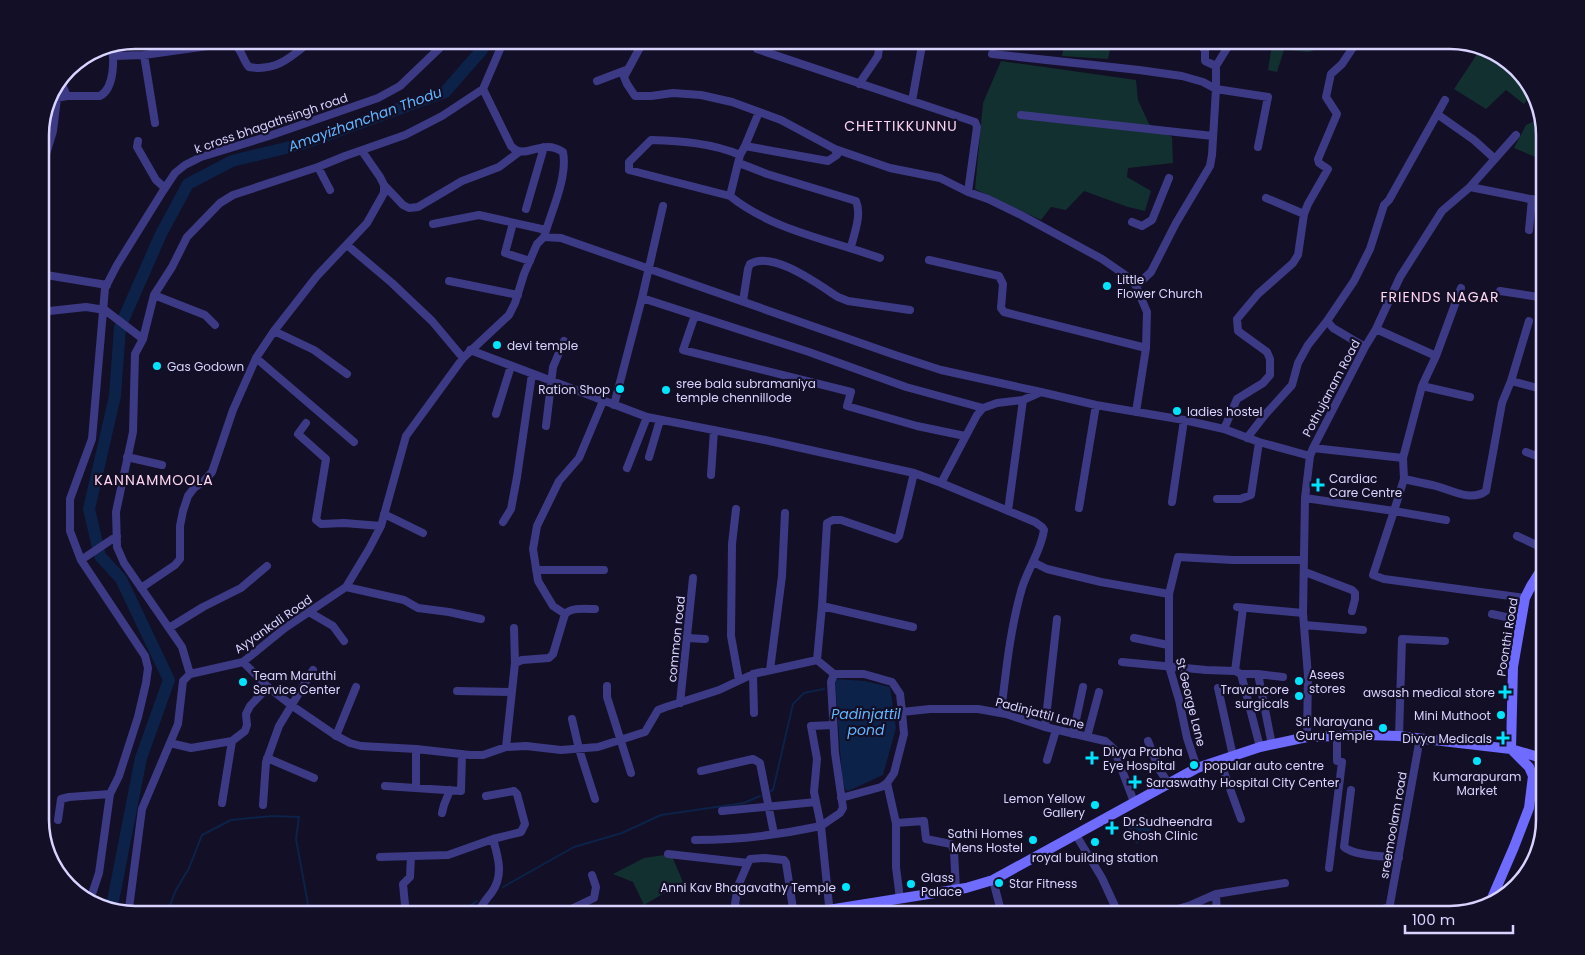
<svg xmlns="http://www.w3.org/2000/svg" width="1585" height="955" viewBox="0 0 1585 955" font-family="Poppins,sans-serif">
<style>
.green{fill:#12302f}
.water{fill:#0c2248}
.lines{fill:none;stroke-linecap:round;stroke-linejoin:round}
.stream{stroke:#0c2248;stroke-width:2}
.river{stroke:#0c2248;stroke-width:12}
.street{stroke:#3d3a85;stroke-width:8}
.secondary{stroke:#6f6bff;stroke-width:10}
.poi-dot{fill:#00e5ff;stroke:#130f26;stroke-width:2}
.labels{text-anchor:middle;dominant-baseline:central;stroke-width:4.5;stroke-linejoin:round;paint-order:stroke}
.street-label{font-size:12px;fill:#d9d4ff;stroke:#130f26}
.poi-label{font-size:12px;fill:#d9d4ff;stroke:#130f26;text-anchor:start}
.water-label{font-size:14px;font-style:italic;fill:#62b6ff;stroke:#130f26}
.neighbourhood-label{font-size:14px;letter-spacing:1px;fill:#ffd6f0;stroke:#130f26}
.rim{fill:none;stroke:#d9d4ff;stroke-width:2.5}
</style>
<rect width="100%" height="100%" fill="#130f26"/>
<path class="green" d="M1065,40H1112L1108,59L1062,56Z
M1261,40H1341L1309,52L1284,50L1277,72L1268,70L1272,45Z
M1481,48L1498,53L1532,87L1533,91L1524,104L1506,90L1486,109L1454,89Z
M1001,61L1136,80L1138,100L1149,124L1172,137L1173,163L1128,168L1127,177L1151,191L1145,211L1128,207L1084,191L1066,210L1051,207L1041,220L975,189L983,103Z
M1542,118L1545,129V161L1514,148L1526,125Z
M671,854L683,882L644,905L633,882L613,874L644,858Z"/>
<path class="water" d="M835,679L865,681L890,687L896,728L883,775L848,791L845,789L842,777Z
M1145,814L1153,835L1136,844L1125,823Z"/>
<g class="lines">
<path class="stream" d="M771,791L773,790L793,704L804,693L824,689
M503,887L574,847L622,833L661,815L744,803L760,796
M166,915L176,890L189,868L202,835L231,820L272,816L299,817L296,839L310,915
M456,915L477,901"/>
<path class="river" d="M110,908L113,901L141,758L169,680L121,579L100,556L89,509L115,396L120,327L161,234L188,184L232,161L302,144L445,92L481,51L488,40"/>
<path class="street" d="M644,40L624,77L627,84L635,96H651L673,93L701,95L732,102L781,120L835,149L890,168L940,178L968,192L988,199L1021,215L1102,259L1131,279L1136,286L1147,312L1146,348L1136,412
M683,40L693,44L701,40
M756,40L757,49L975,122L977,127L968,192
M992,54L1139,70L1182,76L1203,82L1216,89L1268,97L1258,147
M144,55L155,123
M114,56L144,55L229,43C242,45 241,58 249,67C277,72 292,56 312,40
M1216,66L1232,40
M597,81L626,70
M61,82L67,96
M859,84L878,56L880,40
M483,89L511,146C526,162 541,137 563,152C568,177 551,212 544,237
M912,101L921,51L925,40
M1437,114L1474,140L1495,159
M1021,115L1213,136
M138,141L137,147L156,180L165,188
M745,146L759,112
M740,155L730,196L629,170V162L651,140C681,141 712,143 740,155L745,146L828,161L837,155L835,149
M739,163L767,174L856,201C862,215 854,234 851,247
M318,167L330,190
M40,174L53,131L57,98L67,96H100C115,88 114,59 112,44
M384,185L403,205L409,208L418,207L462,181L499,167L519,152
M1470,187L1516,135
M730,196C772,230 830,240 880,258
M1266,198L1304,214
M526,209L544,147
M1132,222L1142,226L1152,220L1169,178
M513,223L505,253L530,261
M433,224L479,215L546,230
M1529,230L1532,199
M347,245L392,283L432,321L463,358
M929,260L999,276L1003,284L1001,308L1004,312L1146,348
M40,274L107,285
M449,281L518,295
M1136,286L1151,272L1176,223L1210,166L1212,155L1216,89V66L1205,61V50L1195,40
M1500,291L1545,298
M154,295L205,315L215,325
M642,298L809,352L906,387L983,408
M743,301L748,269L750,264C773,250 819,285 838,297L848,301L910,310
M40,312L86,307L105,310L143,339
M695,315L683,350L851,392L847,406L917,426L965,436
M1529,321L1511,381L1545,390
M1376,329L1436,356
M274,331L314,350L347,374
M1365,347L1333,328L1327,321L1354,281L1370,249L1384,205L1389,200L1445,100
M470,350L647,417L765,440L914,473L941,483L977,415L983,408L997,403L1023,400L1041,392L1096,405L1184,420L1224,429L1259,442L1310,456
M256,358L354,442
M1422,386L1470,397
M614,405L642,298L663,206
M496,414L511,366
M306,423L298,434L326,459L316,520L321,524L344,523L381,526
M546,426L553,367L564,341
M1224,429L1237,399L1263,383L1270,375V359L1267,352L1238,331L1237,319L1258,294L1293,263L1298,255L1304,214L1308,204L1328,169L1319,163L1318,159L1337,114L1326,97L1331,74L1342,64L1358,40
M1247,438L1264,416L1292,385L1298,363L1308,345L1327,321
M1313,448L1403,458
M1526,452L1545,459
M127,457L162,465
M649,457L660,420
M627,468L647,417
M711,475L714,430
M1404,479C1413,481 1422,483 1432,485C1448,488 1470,503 1486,491L1502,403L1511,381
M941,483L1035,522L1042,527L1044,530C1041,551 1028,568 1022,588C1010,629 1006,671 1001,713
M1305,498L1394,511L1373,575L1384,579L1525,598
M1217,499H1240L1251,495L1259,442
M1172,502L1184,420
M1079,508L1096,405
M736,509L732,544L731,636L739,680
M1008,511L1023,400
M384,514L423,533
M1446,520L1394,511L1404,479L1403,458L1422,386L1436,356L1461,288
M503,522L511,509L517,477L532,374
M1517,536L1545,549
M81,560L117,536
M1033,562L1047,569L1101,582L1169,594
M536,570H604
M1305,572L1352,590L1355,593V599L1352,611
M1531,586L1545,591
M346,587L404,600L418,608L449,612L481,619
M141,588L175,565L180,559V526L183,511L188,496L194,488L204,481L212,472L233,410L256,358L274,331L317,276L367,223L384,193V185L380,177L362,151
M822,606L913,627
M1237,607L1303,613
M309,612L333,626L344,641
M565,614L553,606L538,581L533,549L537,526L559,481L579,458L603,401
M1492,614L1506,617L1521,624
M1305,625L1363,630
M169,628L203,607L241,588L267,566
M514,628L515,663
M687,638L705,639
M1134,638L1168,645
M817,660L822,606L827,523L833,520H841L896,539L899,536L914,473
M243,662L268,687L291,705L335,735L350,743L361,746L416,749L470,755H483L506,747L526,746L561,750L598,747L645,732L658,710L666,707L719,690L753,674L817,660L834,674
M1122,662L1206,670L1235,671
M770,670L782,576L785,513
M1239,673L1235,671L1243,608
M190,674L182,647L124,563L117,547L116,512L133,432L135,354L143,339L154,295L172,267L187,237L220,203L233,195L318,167L345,156L405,135L442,116L483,89L504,40
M753,674L754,713
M834,674H864L892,682L900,694L902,712L930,709H978L1006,714L1045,727L1105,741L1114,749L1134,802
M1258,674L1272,745
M607,686V697L631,773
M1218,688L1233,756
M457,691L511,692
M680,703L693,578
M572,719L579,749L595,799
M1045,727L1057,619
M1073,734L1083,687
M336,736L356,687
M1399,736L1402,639L1445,641
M1087,737L1099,692
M1307,737L1308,676L1303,613L1305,498L1310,456L1313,448L1365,347L1376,329L1400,277L1442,211L1470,187L1545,202
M1148,741L1159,769L1168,783
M170,743L191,748L232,741
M506,747L515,663L522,660L549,658L553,654L565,614C572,607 586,609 595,609
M1260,747L1241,674H1258L1283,677
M416,749V788
M267,758L314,778
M1047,760L1056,730
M1220,761L1241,819
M1197,768L1187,738L1179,700L1169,666V594L1178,557L1233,560H1304
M701,771L753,759L760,763L774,834
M887,783L896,823
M385,786L461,791L462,754
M1351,790L1344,847C1354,856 1385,856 1399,858
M841,798L881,787L887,783L894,773L904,734L902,712
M222,803L232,741L245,731L247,725L246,714L250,706L268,687
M263,805L266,762L279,726L313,670
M722,811L816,802
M442,813L444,805L450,790
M58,820L61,799L69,797L110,794
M1076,835L1102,878L1119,915
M695,840C737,840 779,835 821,826L814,792L817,759L811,726L833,725
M668,854L748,863L738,886L735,904L740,915
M380,857L448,855L493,839L521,832L525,824L517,794L514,791L486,796
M748,863L750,859L765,858L784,860L786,863L794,915
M1329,868L1342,762L1337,761V736
M993,880L1002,915
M1216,894L1217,915
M900,899L896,867V823L924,821L926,839L951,844L954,851L956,890
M89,903L99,873L110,794L119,776L138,717L146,683L148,668L145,656L81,560L70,531V499L92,439L105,288L117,265L163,191L175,173L185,165L201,157L269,136L378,98L400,86L448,40
M869,903L871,915
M1342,910L1370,913L1389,907
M127,913L129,908L142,809L178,724L183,681L190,674L243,662L285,628L346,587L369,549L381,526L406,436L463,358L509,315L515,303L524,274L537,244L544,237L561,238L895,355L941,370L1041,392
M406,915L403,884L410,877L411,856
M477,915C481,905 486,900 492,892C504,875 498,857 493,839
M563,915V913L594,898L596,887L592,875
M830,915L821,826L840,813L843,808L835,753L831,682L834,674
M1158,915L1191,905L1216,894L1285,883
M1388,915L1420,738"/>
<path class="secondary" d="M1511,749L1513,667L1525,598L1531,586L1545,564
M1532,785L1545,778
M1489,905L1514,847L1529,808L1533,776L1529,767L1512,750
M797,915L966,888L993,880L1197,768L1260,747L1307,737L1367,735L1399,736L1511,749L1545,759"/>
</g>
<g class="poi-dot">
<circle cx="1107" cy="286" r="5"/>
<circle cx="497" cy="345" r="5"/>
<circle cx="157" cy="366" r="5"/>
<circle cx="620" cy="389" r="5"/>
<circle cx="666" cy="390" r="5"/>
<circle cx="1177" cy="411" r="5"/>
<path d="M1315.5 477.5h5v5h5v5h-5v5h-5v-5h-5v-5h5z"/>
<circle cx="1299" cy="681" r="5"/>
<circle cx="243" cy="682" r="5"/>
<path d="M1502.5 684.5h5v5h5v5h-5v5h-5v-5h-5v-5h5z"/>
<circle cx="1299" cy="696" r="5"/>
<circle cx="1501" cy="715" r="5"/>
<circle cx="1383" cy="728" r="5"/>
<path d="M1500.5 730.5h5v5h5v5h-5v5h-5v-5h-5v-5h5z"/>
<path d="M1089.5 750.5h5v5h5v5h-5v5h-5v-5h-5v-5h5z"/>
<circle cx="1477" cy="761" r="5"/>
<circle cx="1194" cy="765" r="5"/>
<path d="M1132.5 774.5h5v5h5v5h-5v5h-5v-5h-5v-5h5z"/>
<circle cx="1095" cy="805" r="5"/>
<path d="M1109.5 820.5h5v5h5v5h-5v5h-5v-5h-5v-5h5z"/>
<circle cx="1033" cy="840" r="5"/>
<circle cx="1095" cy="842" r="5"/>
<circle cx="999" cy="883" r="5"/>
<circle cx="911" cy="884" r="5"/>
<circle cx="846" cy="887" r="5"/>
</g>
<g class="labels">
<g class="street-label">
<text transform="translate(271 123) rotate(-19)">k cross bhagathsingh road</text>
<text transform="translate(1331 388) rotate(-62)">Pothujanam Road</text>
<text transform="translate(273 624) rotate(-35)">Ayyankali Road</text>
<text transform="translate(1507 637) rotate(-81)">Poonthi Road</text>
<text transform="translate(676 639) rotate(-84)">common road</text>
<text transform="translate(1191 702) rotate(76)">St George Lane</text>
<text transform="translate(1040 713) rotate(15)">Padinjattil Lane</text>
<text transform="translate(1393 825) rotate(-80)">sreemoolam road</text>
</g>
<g class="poi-label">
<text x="1117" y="279">Little<tspan x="1117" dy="14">Flower Church</tspan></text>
<text x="507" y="345">devi temple</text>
<text x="167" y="366">Gas Godown</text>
<text x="676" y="383">sree bala subramaniya<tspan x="676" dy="14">temple chennillode</tspan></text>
<text x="610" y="389" text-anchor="end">Ration Shop</text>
<text x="1187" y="411">ladies hostel</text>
<text x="1329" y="478">Cardiac<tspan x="1329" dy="14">Care Centre</tspan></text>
<text x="1309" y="674">Asees<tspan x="1309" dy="14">stores</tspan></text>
<text x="253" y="675">Team Maruthi<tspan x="253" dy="14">Service Center</tspan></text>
<text x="1289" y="689" text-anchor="end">Travancore<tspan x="1289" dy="14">surgicals</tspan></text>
<text x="1495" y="692" text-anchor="end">awsash medical store</text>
<text x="1491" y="715" text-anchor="end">Mini Muthoot</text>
<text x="1373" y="721" text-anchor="end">Sri Narayana<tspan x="1373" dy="14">Guru Temple</tspan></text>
<text x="1492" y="738" text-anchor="end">Divya Medicals</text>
<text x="1103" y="751">Divya Prabha<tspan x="1103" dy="14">Eye Hospital</tspan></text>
<text x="1204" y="765">popular auto centre</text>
<text x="1477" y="776" text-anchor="middle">Kumarapuram<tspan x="1477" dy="14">Market</tspan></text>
<text x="1146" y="782">Saraswathy Hospital City Center</text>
<text x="1085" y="798" text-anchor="end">Lemon Yellow<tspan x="1085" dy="14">Gallery</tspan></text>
<text x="1123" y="821">Dr.Sudheendra<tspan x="1123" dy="14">Ghosh Clinic</tspan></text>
<text x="1023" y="833" text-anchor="end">Sathi Homes<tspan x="1023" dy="14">Mens Hostel</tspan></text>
<text x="1095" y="857" text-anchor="middle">royal building station</text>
<text x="921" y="877">Glass<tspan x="921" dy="14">Palace</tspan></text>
<text x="1009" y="883">Star Fitness</text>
<text x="836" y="887" text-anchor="end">Anni Kav Bhagavathy Temple</text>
</g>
<g class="water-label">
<text transform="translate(365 119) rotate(-20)">Amayizhanchan Thodu</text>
<text x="866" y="714">Padinjattil<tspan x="866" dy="16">pond</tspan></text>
</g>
<g class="neighbourhood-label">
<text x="901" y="126">CHETTIKKUNNU</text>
<text x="1440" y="297">FRIENDS NAGAR</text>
<text x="154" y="480">KANNAMMOOLA</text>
</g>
</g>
<path d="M0 0H1585V955H0ZM135 49H1450A86 86 0 0 1 1536 135V820A86 86 0 0 1 1450 906H135A86 86 0 0 1 49 820V135A86 86 0 0 1 135 49Z" fill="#130f26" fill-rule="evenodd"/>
<path class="rim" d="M135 49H1450A86 86 0 0 1 1536 135V820A86 86 0 0 1 1450 906H135A86 86 0 0 1 49 820V135A86 86 0 0 1 135 49Z"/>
<path d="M1405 925v8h108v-8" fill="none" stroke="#d9d4ff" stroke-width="2.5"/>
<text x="1412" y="925" font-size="15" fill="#d9d4ff" stroke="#130f26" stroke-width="4" paint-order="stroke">100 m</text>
</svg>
